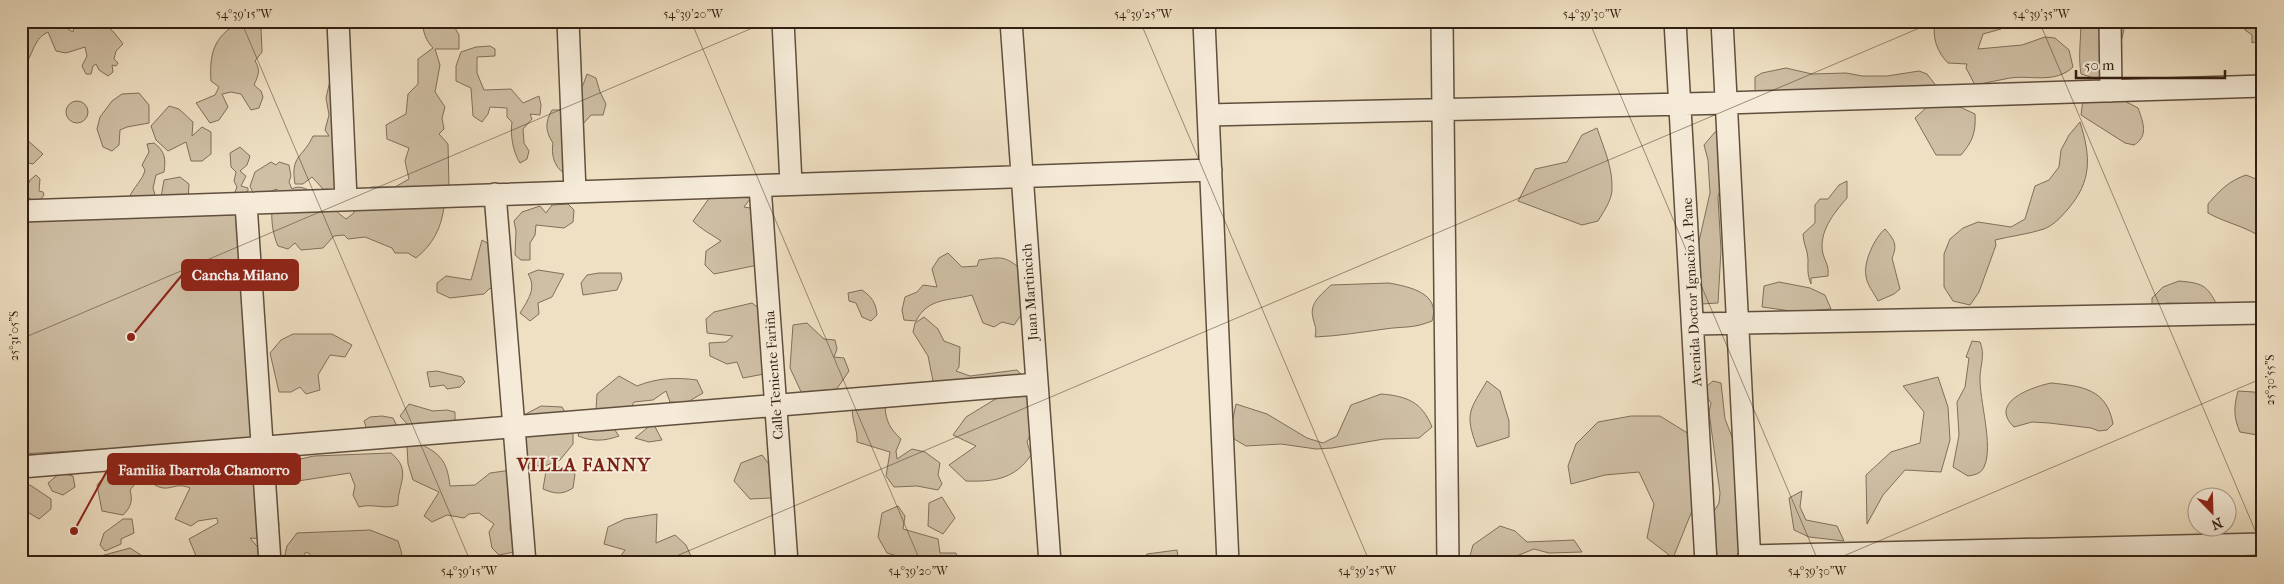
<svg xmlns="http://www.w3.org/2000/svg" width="2284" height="584" viewBox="0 0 2284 584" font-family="'IM FELL French Canon',serif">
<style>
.green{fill:#cfbfa5;stroke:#806f5b}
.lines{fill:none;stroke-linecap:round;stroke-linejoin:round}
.minor-casing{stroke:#614f3e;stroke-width:24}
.minor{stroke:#f5ebd8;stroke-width:21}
.ticks{fill:none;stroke:#321f11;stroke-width:1;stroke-opacity:0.45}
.labels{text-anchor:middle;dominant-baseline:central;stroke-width:4;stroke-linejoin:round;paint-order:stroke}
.street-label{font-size:14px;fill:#321f11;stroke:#f5ebd8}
.district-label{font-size:19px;font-weight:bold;letter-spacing:1px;fill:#7a1f14;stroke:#f5ebd8}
.leader{fill:none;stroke:#8f2418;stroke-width:2}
.callout-dot{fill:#8f2418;stroke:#f5ebd8;stroke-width:2}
.callout{fill:#8f2418;stroke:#8f2418;stroke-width:2}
.callout-label{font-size:15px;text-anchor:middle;font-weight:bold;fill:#fff}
.neatline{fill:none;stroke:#321f11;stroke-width:2}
.ticks-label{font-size:12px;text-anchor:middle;fill:#321f11}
</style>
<rect width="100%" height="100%" fill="#efe0c3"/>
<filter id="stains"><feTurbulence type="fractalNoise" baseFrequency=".004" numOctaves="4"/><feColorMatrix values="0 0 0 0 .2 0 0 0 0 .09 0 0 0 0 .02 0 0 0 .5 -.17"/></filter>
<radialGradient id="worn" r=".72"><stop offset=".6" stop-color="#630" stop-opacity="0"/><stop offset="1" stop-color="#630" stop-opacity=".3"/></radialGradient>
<path class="green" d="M76,21C103,21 106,21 123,44L116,51L114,59L118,63L116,66L112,65L113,72L108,76L99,70L96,64L93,66L91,74H86L82,66L87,56L85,47L66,53L56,51L48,32C31,40 35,57 21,67V25L24,28L56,22L73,32Z
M242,21H252L261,28L262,52L255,61C261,70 258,76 254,85L261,91L263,97L259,108L251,110L241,94L231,92L222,94L228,107L219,120L210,123L196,103L215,95L219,87L211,81C209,51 215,35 242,21Z
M424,21H461L455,28L459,35V49H435L440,65L435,92L445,107L442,118L444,129L439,134L448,144L449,187L374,200L371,187H395L409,179L405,161L409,148L387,139L386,125L406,114L408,94L418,84V59L433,48C427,42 421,30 424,21Z
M1935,21H2007L2001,29L1983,34L1978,49L2022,45L2045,37L2055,38L2069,50L2073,67C2055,84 2032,75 2010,78C1998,80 1987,83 1975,85L1966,68L1967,64L1948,63C1937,52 1932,38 1935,21Z
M2081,21H2125C2123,44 2114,64 2097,79L2081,74C2078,56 2081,40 2081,21Z
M2242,21H2263V39L2252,43V35L2245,30Z
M490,46L495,49V56L477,57V73L484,90L511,89L523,103L539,96L541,105L540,115L530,114L532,119L523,129L524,143L529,151L527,159L520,163C513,152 510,135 512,122L507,117V108L490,107L488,114L482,122L473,116L471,88L456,81V66L461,52L476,47Z
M1786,68L1812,74L1846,73L1862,76H1887L1919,71L1927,74L1937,87L1755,94V77L1762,73Z
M332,72L347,162L356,169V180L350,191C340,192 333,188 324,190L312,177L303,184H295C290,155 303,158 313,136H329L325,130L329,115L326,98Z
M587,74L596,78L600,92L606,104L603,115H591L583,124L574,95L583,85Z
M139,93L149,105V123L127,127L120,130L119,145L112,151L103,147L97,129L100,117L112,101L122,94Z
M2115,96L2138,108C2143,122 2149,136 2134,145L2125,143L2081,115L2083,99Z
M66 112a11 11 0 1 1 22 0a11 11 0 1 1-22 0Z
M169,106L179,109L193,122L192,136L202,127L211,132V154L202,161H191L186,142L168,151L156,140L151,126Z
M1927,107H1960L1975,114C1976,132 1973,141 1961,155H1936L1915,118Z
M552,110H560L565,114L564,173C554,167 551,154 553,143C545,131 545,122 552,110Z
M2080,122C2091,157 2092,181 2068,209C2061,217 2054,225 2044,229C2029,234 2011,236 1995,240L1996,245L1979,292L1970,305L1953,301L1944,287V254L1950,239L1963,228L1978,222L2011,227L2025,219L2035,186L2049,180L2059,167L2061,150L2069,135Z
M1597,128C1603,146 1613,168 1612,189C1612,200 1604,211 1598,221L1582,225L1518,201L1535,169L1567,162L1582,135Z
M1732,128L1727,164L1718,197L1721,250L1718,303L1701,304L1692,272L1710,193L1708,160L1704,145L1715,132Z
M26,139L43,154L33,164L23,162L21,144Z
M154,143C165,151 166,159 164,172L156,175L153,188L155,195L152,198L238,209L262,441L122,453L107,449L21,454V218L129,198C134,186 143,180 145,170L142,165L149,152L147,144Z
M240,147L250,156L247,165L240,171L246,176L241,186L248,188V191L242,194L235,192L237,187L234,181L236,172L231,167L230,153Z
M271,162L276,165L279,162L289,165L291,176L289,182L292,189C306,179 334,211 346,219L354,213V208L365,206L372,211L374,206L431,200L444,207C441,229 433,244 416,258L408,253H395L392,248L365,237L348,239L344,235L334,236L323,248L301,250L295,243L288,249L278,246C273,235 271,221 272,209C273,202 277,197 277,189L262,194L253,193L250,186L255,172Z
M36,175L40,179L39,191L43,192L44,195L40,200L33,201L26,195L21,202V187H27L30,180Z
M2246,175L2261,181L2263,188V231L2256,234C2240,225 2224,222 2208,213V204C2220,190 2229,181 2246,175Z
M180,177L189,184L188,200L161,197L164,180Z
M1847,181V198C1834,213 1818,232 1823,254C1826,263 1829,266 1828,276L1811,278V284C1807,274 1808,269 1808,259C1808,251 1803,243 1803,234L1815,223V205L1820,199H1828L1839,185Z
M748,191L750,199L744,207L757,209L758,265L714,274L705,265L706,251L721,241C711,234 702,230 693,221L710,197Z
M568,204L574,210L573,222L564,228L536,225L535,235L530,243V260H521L515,255L516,231L514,221L522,212L540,206L546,213L552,205Z
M1885,229C1894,239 1898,245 1892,258L1900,289L1894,294L1878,301C1874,293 1867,285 1866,276C1863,262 1875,237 1885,229Z
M482,240L494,247L507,282L489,289L484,294L450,298L437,292V283L446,276L471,280Z
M948,253L962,267L977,266L979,260C1001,257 1004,255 1022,270L1024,311L1014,325L1002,322L994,327L983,323L972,295C950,301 928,297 916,321L904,320L902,310L905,297L917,292L923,285L937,287L932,269L939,258Z
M538,270L564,274L552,297L538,303L539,314L530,321L520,313C528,300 537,288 528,274Z
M599,273H621L622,279L617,290L583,295L581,283L587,275Z
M2179,281C2202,283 2207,285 2217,305L2167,303L2152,310V298L2163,287Z
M1779,282L1810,288L1825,295L1831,309L1798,312L1762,307L1764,286Z
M1389,283C1410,287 1441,293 1432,321C1412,329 1405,326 1385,329C1362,332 1339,336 1315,337C1317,328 1315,327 1313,318C1309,303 1321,295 1331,285Z
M862,290C872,297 876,303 877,315L871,321L862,317L856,303L849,301L848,293Z
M752,303L764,312V374L743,378L737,362L727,364L710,356L709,343L726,342L733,336L707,333L706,319L714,312Z
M924,317L938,329L944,341L960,347L959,367L956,371L970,376L1017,370L1025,379L942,389L933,381L928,356L913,332L915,323Z
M807,323L824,339L835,340L837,349L834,357L844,358L849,371L836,390L803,396L790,368L793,325Z
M293,334H332L352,345L345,357L330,355L318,375L320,390L306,394L300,387L291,392H279L270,353L281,340Z
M1972,341L1980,342C1985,354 1981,363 1980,376C1979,400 1994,446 1984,467C1981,474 1974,475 1968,476L1953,467L1959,435L1957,402L1965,387L1969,358L1966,357Z
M437,371L462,377L465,382L460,387L447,389L444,385L430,387L427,372Z
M619,376L637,386C657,378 675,377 697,380L703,393L686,403L670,402L666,391L653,400L634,402L630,410H596L597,394Z
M1938,377L1948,407L1950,440L1941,472L1905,470L1883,495L1867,524L1866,475L1891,452L1920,443L1924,412L1903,386Z
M1487,381L1500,391L1509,421V437L1477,447C1464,413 1470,410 1487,381Z
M1713,381L1721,383L1725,419L1738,452L1753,563H1707L1710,518L1719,503L1720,493L1709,412L1711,403L1705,394L1707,386Z
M2051,383C2082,386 2107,389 2113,424L2107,430L2099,431L2091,428L2049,423L2032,422L2014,427C1988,402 2032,387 2051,383Z
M2238,391L2254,392L2263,396V436L2240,432C2233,417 2234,406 2238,391Z
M1007,392L1030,398L1035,423L1027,442L1031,455C1015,479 994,482 966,481L949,465L976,446L953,435L966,417Z
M1381,394C1407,396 1422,402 1432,427L1419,438L1384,439L1332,448L1316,449L1281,444L1246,446L1234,439L1232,423L1236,404L1267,414L1307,438L1323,443L1337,436L1351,405Z
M874,401L885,407C886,421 890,429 901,439L896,451L897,459L912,449L925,452L940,463L938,475L942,484L938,490L917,486L894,487L886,476L890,452L857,442C858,427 850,420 853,404Z
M409,404L433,411L447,410L455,412V421L409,426L400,416Z
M541,406L562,407L573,426V444L560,460L542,467L524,462L514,430L524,415Z
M382,416L393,418L397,426L367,430L364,421L370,417Z
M1631,416H1660L1689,434L1698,496L1673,558L1647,538L1654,504L1639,472L1605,475L1571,484L1568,466L1576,444L1598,422Z
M610,423L619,436C605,441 593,442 578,436L582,424Z
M653,423L662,440L649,442L635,438Z
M416,442C440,453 447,460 450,486L475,485L490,473L512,470L510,530L518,540L514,552L499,555L492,548L489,532L494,524L479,513L469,514L464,518L447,515L432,522L424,516L439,492L413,480L408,464L407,446Z
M391,453C413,471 397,485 398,505C386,510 372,503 359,507L353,495L355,486L350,473L298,481L285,478L284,469L291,461L314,456Z
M762,455L781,480L771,498L750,499L734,481L741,463Z
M192,457L205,468L223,461L244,458L249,473L260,475L275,499L279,525L267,539L250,538L261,551L256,563H199L189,539L218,523L217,518L198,521L191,526L175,519L190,488C172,480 168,498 147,479V463Z
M123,463L134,467L139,479L130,490C133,501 131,507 123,515L102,511L97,485L108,472Z
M552,466L567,468L575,474L573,488C562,495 555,494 543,489L546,471Z
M60,473L73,476L75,487L63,495L52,491L48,483Z
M30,485L51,499V509L39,519L21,508V490Z
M1802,491L1800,507L1806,520L1837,526L1844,541L1809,537L1794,530L1789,498Z
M942,497L955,518L943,534L928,526L929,503Z
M898,506L905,516L903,529L938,539L940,553H956L960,563H920L887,553L878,537L882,513Z
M657,514L656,543L675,535L686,545L694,563H621L620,557L625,550L604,544L608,527L625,519Z
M123,519H132L134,533L121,539V544L105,551L100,545L104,533Z
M1500,526L1515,531L1527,542L1574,540L1582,552L1549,553L1534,549L1499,563H1468L1473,545Z
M370,530L398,541L402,554L395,560L383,563L370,557L357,560L333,558L332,563H312L310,554L306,552L298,563H283L287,546L297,533Z
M130,548L144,557L145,563H91L97,557Z
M1177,550L1179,563H1138L1147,554Z"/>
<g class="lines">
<defs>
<path id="minor" d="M338,21L346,199
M568,21L575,192
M783,21L791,184
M1011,21L1050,563
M1204,21L1228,563
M1442,21L1448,563
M1675,21L1706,563
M1722,21L1750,563
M2110,21L2111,91
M1208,115L1726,103L2263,86
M760,186L787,563
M495,194L525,563
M246,204L270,563
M21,211L1211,170
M1694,324L2263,313
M21,467L1037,384
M1749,556L2263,544"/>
</defs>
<use href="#minor" class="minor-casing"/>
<use href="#minor" class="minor"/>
</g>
<path class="ticks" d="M241,21L471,563M691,21L921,563M1140,21L1370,563M1589,21L1819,563M2039,21L2263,549M21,339L769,21M21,561L22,563M660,563L1936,21M1827,563L2263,378"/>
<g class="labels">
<g class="street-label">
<text transform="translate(1030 292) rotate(-94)">Juan Martincich</text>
<text transform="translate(1692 292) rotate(-93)">Avenida Doctor Ignacio A. Pane</text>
<text transform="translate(774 375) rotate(-94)">Calle Teniente Fariña</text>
</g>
<g class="district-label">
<text x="584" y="465">VILLA FANNY</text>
</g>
</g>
<path class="leader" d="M131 337L182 275M74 531L108 469"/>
<g class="callout-dot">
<circle cx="131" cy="337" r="5"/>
<circle cx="74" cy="531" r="5"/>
</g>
<g class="callout">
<rect x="182" y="260" width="116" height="30" rx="5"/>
<rect x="108" y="454" width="192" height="30" rx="5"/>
</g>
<g class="callout-label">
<text x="240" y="280">Cancha Milano</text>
<text x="204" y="475">Familia Ibarrola Chamorro</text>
</g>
<rect width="2284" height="584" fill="none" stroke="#efe0c3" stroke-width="55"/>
<g transform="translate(2212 512) rotate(157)"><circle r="24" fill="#f5ebd8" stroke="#a79988"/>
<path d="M0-4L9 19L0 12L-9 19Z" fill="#8f2418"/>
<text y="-8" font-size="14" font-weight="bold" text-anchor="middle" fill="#321f11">N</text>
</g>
<path d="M2076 70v8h149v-8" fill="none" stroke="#321f11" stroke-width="2.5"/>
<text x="2084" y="70" font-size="15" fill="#321f11" stroke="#f5ebd8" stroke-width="4" paint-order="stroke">50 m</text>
<rect x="28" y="28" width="2228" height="528" class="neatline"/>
<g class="ticks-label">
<text x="244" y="18">54°39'15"W</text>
<text x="693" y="18">54°39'20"W</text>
<text x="1143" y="18">54°39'25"W</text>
<text x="1592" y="18">54°39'30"W</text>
<text x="2041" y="18">54°39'35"W</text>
<text transform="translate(14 336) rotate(-90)" y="4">25°31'05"S</text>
<text transform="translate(2270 380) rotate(-90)" y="4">25°30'55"S</text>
<text x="469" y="575">54°39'15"W</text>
<text x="918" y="575">54°39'20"W</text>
<text x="1367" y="575">54°39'25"W</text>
<text x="1817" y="575">54°39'30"W</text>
</g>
<rect width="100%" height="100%" filter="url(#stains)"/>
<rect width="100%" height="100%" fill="url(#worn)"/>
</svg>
